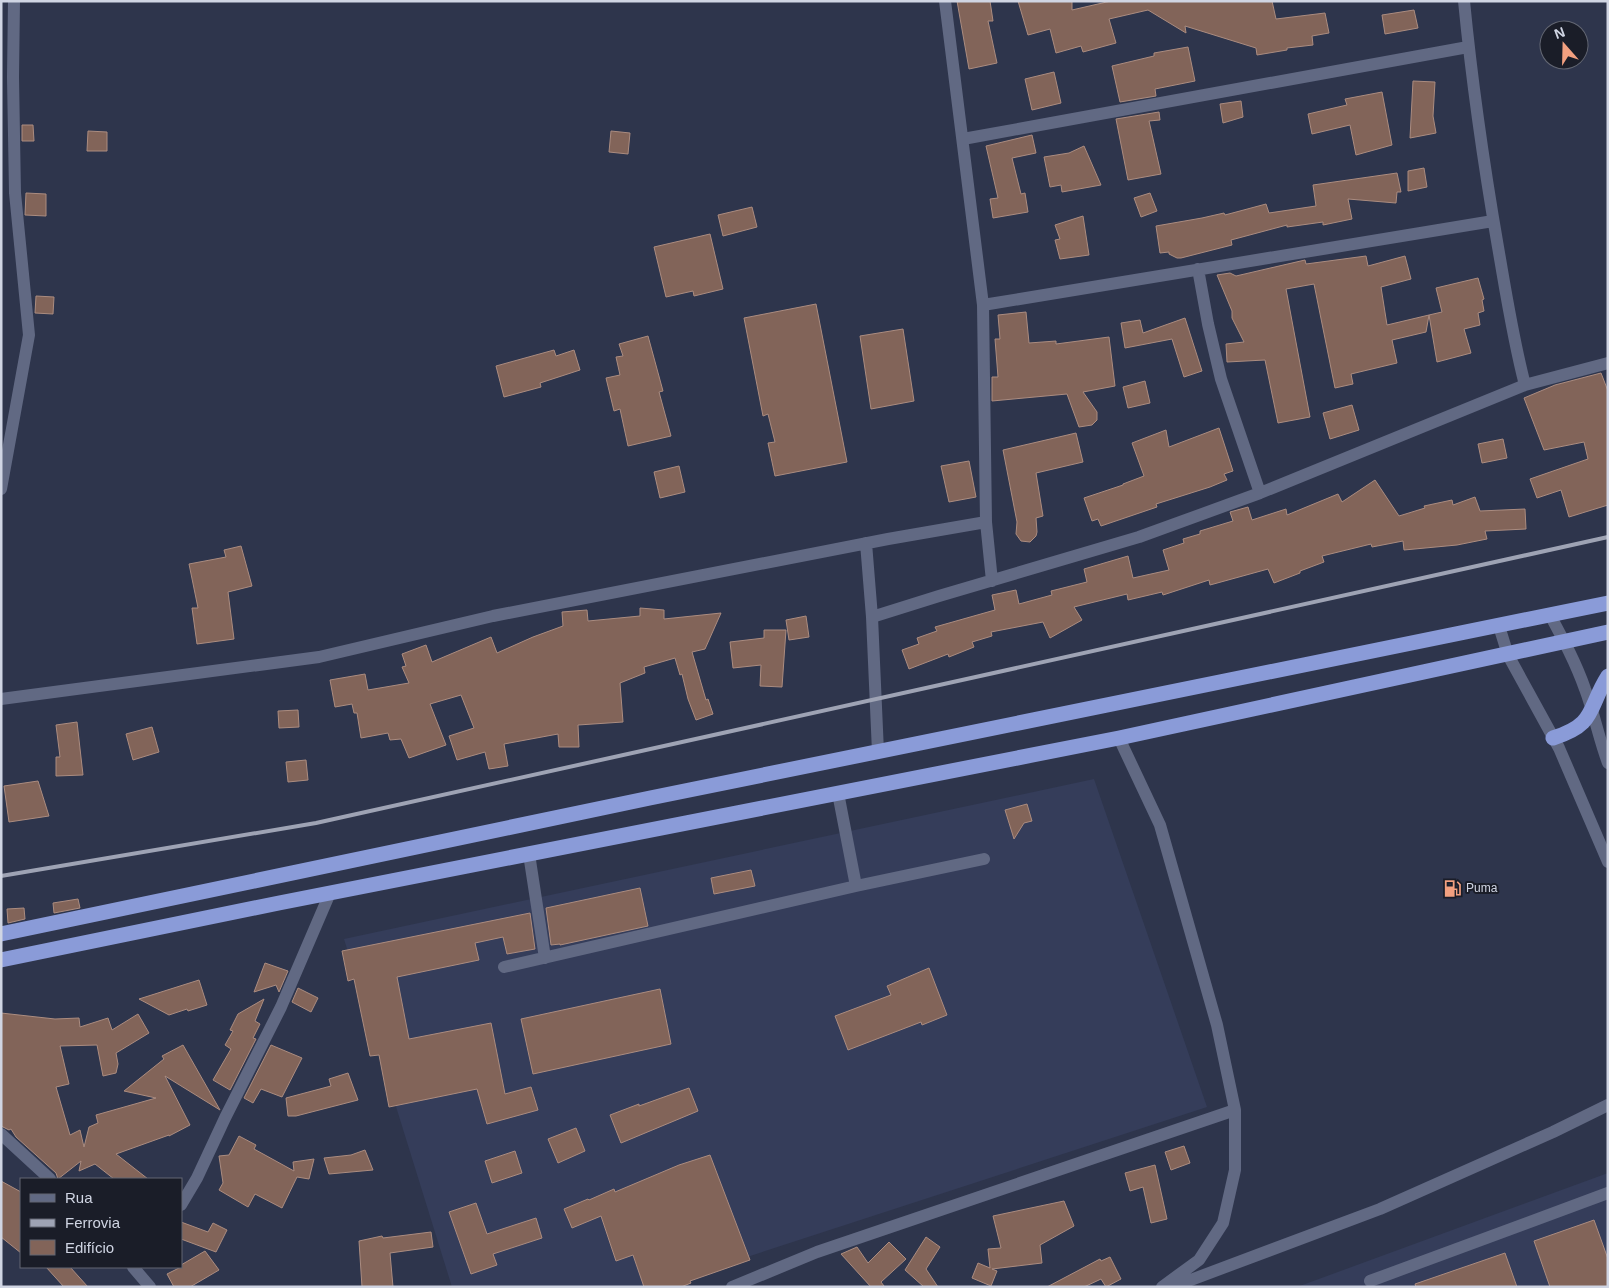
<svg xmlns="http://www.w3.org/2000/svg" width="1609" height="1288" viewBox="0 0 1609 1288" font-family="Arial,sans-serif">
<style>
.built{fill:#353d5a}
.building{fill:#826459;stroke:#ab8c80}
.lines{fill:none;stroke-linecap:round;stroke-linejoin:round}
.minor{stroke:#616983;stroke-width:12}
.highway{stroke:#8a9bd8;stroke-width:15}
.rail{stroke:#9ea3b4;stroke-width:4}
.labels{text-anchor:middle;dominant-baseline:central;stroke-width:4;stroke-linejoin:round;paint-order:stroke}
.poi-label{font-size:12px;fill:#d0d5e3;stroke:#1a1d28;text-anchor:start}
</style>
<rect width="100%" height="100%" fill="#2e354c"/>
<path class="built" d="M1094,779L1207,1107L655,1287H452L344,939Z
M1608,1173V1287H1297Z"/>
<path class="building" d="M957,1H990L993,21H988L997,63L969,69Z
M1018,1H1072V10L1111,1H1272L1276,19L1325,13L1329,33L1312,36L1313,45L1287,48V50L1257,55L1256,48L1185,26L1186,33L1148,10L1109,19L1116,43L1083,52L1081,46L1056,53L1050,29L1028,35Z
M1414,10L1418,28L1385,34L1382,15Z
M1188,47L1195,81L1155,89L1156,96L1120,102L1112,66L1154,56V53Z
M1054,72L1061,103L1032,110L1025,79Z
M1413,81L1435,82L1433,116L1436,133L1410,138Z
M1382,92L1392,145L1356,155L1350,125L1312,134L1308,114L1347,105L1345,99Z
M1241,101L1243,117L1223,123L1220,104Z
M1159,112L1160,120L1149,121L1161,174L1128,180L1116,119Z
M22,125H33L34,141H22Z
M88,131L107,132V151H87Z
M611,131L630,133L628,154L609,152Z
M1032,135L1036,153L1012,158L1021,194L1025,193L1028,212L993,218L990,199L998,198L986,146Z
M1084,146L1101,185L1062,192L1061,185L1050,187L1044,157L1069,153Z
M1424,168L1427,187L1408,191V171Z
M1397,173L1401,192H1397L1396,203L1348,199L1352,219L1323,225V222L1287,227V225L1231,240L1232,245L1181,258H1177L1169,254V252L1160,253L1156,226L1202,218L1224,213L1225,215L1266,204L1269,213L1316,206L1313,185Z
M26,193L46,194V216L25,215Z
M1150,193L1157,211L1141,217L1134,198Z
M752,207L757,227L723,236L718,215Z
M1083,216L1089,255L1060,259L1055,240L1060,239L1055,225Z
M710,234L723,289L694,296L693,291L666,297L654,247Z
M1366,256L1368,266L1405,256L1411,279L1381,287L1387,325L1429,315L1426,332L1392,340L1397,363L1351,374L1353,384L1335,388L1314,284L1286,289L1310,417L1278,423L1265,360L1227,362L1226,344L1244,342L1232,318V311L1217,275L1230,273L1236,276L1305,260L1306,264Z
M1478,278L1484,299L1482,300L1484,311L1478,313L1480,325L1464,329L1471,353L1437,362L1429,315L1442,312L1436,288Z
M36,296L54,297L53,314L35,313Z
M816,304L847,462L775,476L768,443L775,442L768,414L763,416L744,318Z
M1026,312L1029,343L1056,341V344L1109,337L1115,386L1083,392L1097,412V420L1092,425L1079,427L1067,394L992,401V377H998L995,339H1000L998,315Z
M1185,318L1202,371L1184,377L1172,339L1125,348L1121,323L1140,320L1143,333Z
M903,329L914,401L871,409L860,336Z
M648,336L663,391L659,392L671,436L628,446L620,409L614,411L606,378L620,375L616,357L623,356L619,344Z
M554,350L556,356L574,350L580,370L540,383L541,387L504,397L496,366Z
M1601,373L1608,391V505L1569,517L1561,490L1537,498L1530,479L1588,459L1584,442L1544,450L1524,398L1555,385Z
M1145,381L1150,403L1128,408L1123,387Z
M1352,405L1359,430L1330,439L1323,413Z
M1219,428L1233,471L1224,474L1227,480L1210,487L1156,504L1157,507L1101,526L1098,519L1092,521L1084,498L1123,485V484L1144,476L1132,443L1166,430L1169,447Z
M1076,433L1083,462L1036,473L1043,516L1036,518L1037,532L1036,536L1030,542L1021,541L1016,534L1017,522L1003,450Z
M1503,439L1507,458L1482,463L1478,444Z
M969,461L976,497L949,502L941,466Z
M679,466L685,492L660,498L654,472Z
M1375,480L1399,516L1425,508L1424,506L1452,500L1453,505L1475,497L1480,511L1525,509L1526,529L1485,531L1487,539L1457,545L1404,550L1403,541L1372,547L1371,544L1322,556L1324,562L1300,571V573L1274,583L1268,569L1210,585L1209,580L1163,595L1162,592L1128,600L1127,594L1074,607L1082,620L1050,638L1043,622L991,632L992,636L972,642L974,647L949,657L948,654L909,669L902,650L919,644L917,638L937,631L935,627L995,610L992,595L1016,590L1019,604L1052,595L1051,591L1087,582L1084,569L1128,556L1133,578L1169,570L1163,550L1184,543L1183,539L1200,534V531L1233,521L1230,512L1248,507L1252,520L1286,509L1287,515L1338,494L1342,502Z
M241,546L252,586L228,592L234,639L197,644L192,608H198L189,564L226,557L224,550Z
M640,608L664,610V619L721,613L705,649L692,652L706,700L708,699L713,714L696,720L688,699L682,674L680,675L675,658L644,667L645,673L620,683L623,722L578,725L579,747H559L558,734L504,744L508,766L489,769L485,752L457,760L449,736L474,728L461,695L430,704L446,745L409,758L401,739L390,740L388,733L361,738L357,713H354L352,704L335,707L330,680L365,674L368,690L409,683L402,667L406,666L402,654L426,645L432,662L491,637L497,653L533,637L563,626L562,612L587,610L588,621L640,616Z
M806,616L809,637L789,640L786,620Z
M764,630H786L782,687L760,686L761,665L733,668L730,642L764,638Z
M298,710L299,727L279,728L278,711Z
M77,722L83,775L56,776V757H60L56,725Z
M152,727L159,752L133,760L126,734Z
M306,760L308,780L288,782L286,762Z
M38,781L49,816L9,822L4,786Z
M1027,804L1032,821L1024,823L1014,839L1005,810Z
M751,870L755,886L714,894L711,878Z
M640,888L648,926L560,945V944L551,945L546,908Z
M78,899L80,908L54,913L53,903Z
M24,908L25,919L8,923L7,909Z
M530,913L535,949L507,954L503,937L475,943L479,960L397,977L409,1039L491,1023L505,1094L531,1087L538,1110L487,1124L477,1089L389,1107L379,1055L370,1056L354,979L348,981L342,951Z
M265,963L288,971L279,992L276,985L254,992Z
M929,968L947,1015L922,1025L921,1022L848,1050L835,1016L891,995L887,986Z
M199,980L207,1005L188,1011L187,1009L169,1015L139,999Z
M298,988L318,998L311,1012L292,1002Z
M660,989L671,1044L533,1074L521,1019Z
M264,999L255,1021L260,1024L253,1038L256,1039L230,1090L213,1080L231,1049L225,1045L233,1031L230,1030L238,1014Z
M1,1013L55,1019L79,1018L80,1027L108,1018L112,1030L138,1014L149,1033L116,1053L118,1064L116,1073L103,1076L97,1045L60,1046L69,1084L56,1087L70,1135L80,1130L84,1147L89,1127L98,1123L96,1115L156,1098L124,1091L164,1059L162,1056L183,1045L220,1110L165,1076L190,1125L169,1136V1135L116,1154L148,1179H114L95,1164L79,1171L81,1161L58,1179L56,1173L16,1137L11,1129L9,1130L1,1126Z
M271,1045L302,1058L282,1097L261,1089L253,1103L244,1098Z
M348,1073L358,1100L296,1116H288L286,1098L331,1086L329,1079Z
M689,1088L698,1111L621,1143L610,1115L639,1104V1106Z
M576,1128L585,1151L558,1163L548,1139Z
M239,1136L256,1145L254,1149L294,1171L293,1162L314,1159L309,1179L297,1177L282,1208L255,1194L248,1207L219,1190L223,1183L219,1156L229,1155Z
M1184,1146L1190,1163L1171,1170L1165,1152Z
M365,1150L373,1170L329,1174L324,1158L351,1155Z
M515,1151L522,1173L492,1183L485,1161Z
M710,1155L750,1260L690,1281L691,1283L681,1287H644L633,1255L616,1261L601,1216L572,1228L564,1209L588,1199L589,1200L614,1189L615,1192L679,1165Z
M1155,1165L1167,1219L1151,1223L1143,1187L1130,1191L1125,1173Z
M1,1181L21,1192V1253L1,1237Z
M1064,1201L1074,1226L1040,1245L1042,1263L992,1269L997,1271L991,1286L972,1278L978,1263L990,1268L988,1249L1001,1248L993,1216Z
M476,1203L487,1234L536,1218L542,1238L493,1254L497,1265L471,1274L449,1212Z
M1594,1220L1608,1259V1287H1550L1534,1241Z
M181,1222L208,1232L213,1223L227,1230L216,1252L181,1239Z
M431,1232L433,1247L390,1253L393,1287H362L359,1241L382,1236L383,1238Z
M926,1237L940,1247L926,1269L938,1287H924L905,1270Z
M889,1242L906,1259L881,1282L884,1286L883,1287H871L841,1254L857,1247L868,1263Z
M205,1251L219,1270L190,1287H174L167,1274L181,1267V1265Z
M1505,1253L1517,1287H1416L1415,1284Z
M1110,1257L1121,1279L1106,1287L1101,1279L1084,1287H1047L1100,1259L1101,1261Z
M46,1267H70L88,1287H64Z"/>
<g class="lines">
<path class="minor" d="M945,1L983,305L986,522L992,581
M1464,1C1472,83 1484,166 1498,247C1506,293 1513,339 1525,385
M963,139L1468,47
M1198,269L1208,324L1221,379L1260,493
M983,305L1493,221
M1,489L29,335L15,193L13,77L14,1
M866,543L872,617L878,752
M1550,615C1563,639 1576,663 1585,689C1594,713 1599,739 1608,763
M872,617L939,596L1139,537L1260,493L1525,385L1608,363
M1499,626L1508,655L1559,748L1608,862
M1,699L319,657L493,616L888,539L986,522
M1119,738L1160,825L1217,1025L1235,1110V1170L1223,1223L1199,1260L1162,1287
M529,854L545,958
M856,886L984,859
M504,967L856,886L838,793
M1,1134L50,1179
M181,1205L197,1178L225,1118L281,1007L330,893
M133,1267L150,1287
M1370,1281L1608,1193
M732,1287L817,1252L1235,1110
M1172,1287L1380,1209L1553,1132L1608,1105"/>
<path class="highway" d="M1553,738C1597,724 1587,709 1608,676
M1,934L650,798L1608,603
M1,960L279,903L1119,738L1608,632"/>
<path class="rail" d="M1,876L316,823L1608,537"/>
</g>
<defs>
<symbol id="fuel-bare" viewBox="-9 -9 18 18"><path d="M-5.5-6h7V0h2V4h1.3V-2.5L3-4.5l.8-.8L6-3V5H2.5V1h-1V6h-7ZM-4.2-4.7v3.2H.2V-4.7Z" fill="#f2a080" stroke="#1a1d28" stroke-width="2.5" paint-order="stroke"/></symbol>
</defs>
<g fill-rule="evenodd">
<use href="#fuel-bare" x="1440" y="876" width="25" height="25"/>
</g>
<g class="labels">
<g class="poi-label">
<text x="1466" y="888">Puma</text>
</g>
</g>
<rect width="1609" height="1288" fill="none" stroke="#d0d5e3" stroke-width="5"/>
<rect x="20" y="1178" width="162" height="90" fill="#1a1d28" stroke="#636773"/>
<rect x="30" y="1194" width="25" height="8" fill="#616983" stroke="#636773"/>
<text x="65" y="1203" font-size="15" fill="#d0d5e3">Rua</text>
<rect x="30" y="1219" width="25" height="8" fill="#9ea3b4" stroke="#636773"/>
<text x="65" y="1228" font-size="15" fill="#d0d5e3">Ferrovia</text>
<rect x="30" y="1240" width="25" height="15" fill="#826459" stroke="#636773"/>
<text x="65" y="1253" font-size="15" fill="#d0d5e3">Edifício</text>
<g transform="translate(1564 45) rotate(340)"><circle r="24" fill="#1a1d28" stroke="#636773"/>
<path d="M0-4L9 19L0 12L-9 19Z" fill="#f2a080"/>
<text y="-8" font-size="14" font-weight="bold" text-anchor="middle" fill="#d0d5e3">N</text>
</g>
</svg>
